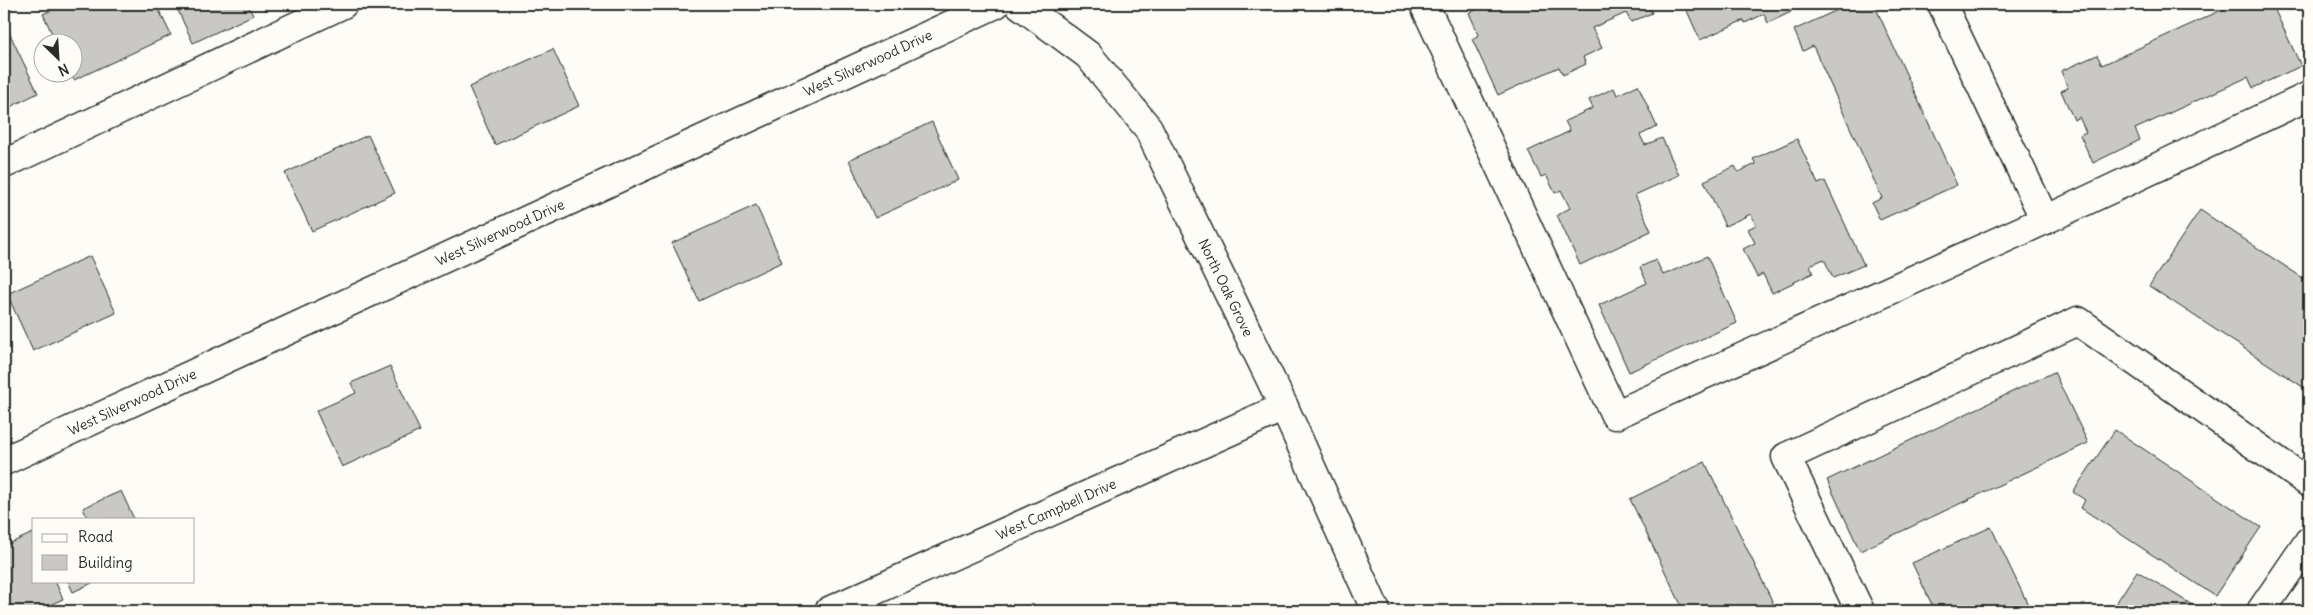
<svg xmlns="http://www.w3.org/2000/svg" width="2313" height="615" viewBox="0 0 2313 615" font-family="Delius,sans-serif">
<style>
.building{fill:#c9c8c4;stroke:#2b2b2b}
.lines{fill:none;stroke-linecap:round;stroke-linejoin:round}
.minor-casing{stroke:#2b2b2b;stroke-width:31}
.minor{stroke:#fdfcf7;stroke-width:28}
.labels{text-anchor:middle;dominant-baseline:central;stroke-width:4;stroke-linejoin:round;paint-order:stroke}
.street-label{font-size:14px;fill:#2b2b2b;stroke:#fdfcf7}
</style>
<rect width="100%" height="100%" fill="#fdfcf7"/>
<filter id="ink" filterUnits="userSpaceOnUse"><feTurbulence type="fractalNoise" baseFrequency=".02" numOctaves="2"/><feDisplacementMap in="SourceGraphic" scale="10" xChannelSelector="R" yChannelSelector="G"/><feConvolveMatrix kernelMatrix="1 2 1 2 8 2 1 2 1" color-interpolation-filters="sRGB"/></filter>
<g filter="url(#ink)">
<path class="building" d="M66,4H156L171,35L74,80L70,72H72V42H56L43,14Z
M175,4H247L253,15L193,43Z
M1489,4H1648L1652,13L1631,22L1626,13L1592,28L1602,48L1583,57L1586,64L1563,75L1559,67L1498,95L1472,39L1479,35L1469,13Z
M1684,4H1789L1791,12L1768,23L1764,14L1745,23L1744,20L1700,40Z
M1850,4H1874L1957,185L1880,220L1872,203L1882,198L1813,46L1803,51L1794,30Z
M2224,4H2272L2301,66L2253,88L2248,77L2135,129L2140,140L2093,163L2080,135L2086,132L2079,117L2074,120L2061,91L2068,88L2061,71L2097,55L2102,65L2226,8Z
M7,28L38,93L4,110V29Z
M553,49L579,106L495,145L469,87Z
M1638,85L1657,127L1640,135L1645,145L1662,138L1679,175L1635,195L1651,231L1580,265L1557,215L1570,208L1561,190L1555,193L1546,175L1541,177L1528,151L1570,131L1565,121L1593,108L1589,100L1614,88L1617,95Z
M932,122L958,180L875,218L849,160Z
M368,135L395,193L312,231L285,173Z
M1797,139L1818,184L1825,181L1864,265L1833,278L1824,259L1810,265L1813,273L1772,293L1763,274L1757,277L1743,249L1755,243L1748,229L1756,225L1751,214L1725,226L1704,181L1735,166L1738,172L1756,164L1753,159Z
M756,205L782,262L699,301L672,243Z
M2200,210L2309,282V391L2149,286Z
M90,256L116,313L33,351L7,294Z
M1707,256L1737,323L1629,372L1599,305L1647,283L1640,267L1656,260L1663,275Z
M390,366L420,431L342,467L316,411L356,393L351,383Z
M2054,372L2088,443L1860,551L1827,480Z
M2115,430L2261,527L2215,596L2081,508L2085,500L2073,492Z
M1705,462L1777,611H1684L1630,499Z
M121,491L134,519H84L87,517L83,508Z
M1991,527L2031,611H1935L1912,563Z
M33,533L34,581H55L63,599L36,611H4V546Z
M2137,571L2202,611H2111Z
M68,581H96L73,592Z"/>
<g class="lines">
<defs>
<g id="minor">
<path id="s1" d="M1019,4L1088,55L1148,128L1284,407L1376,611"/>
<path d="M1424,4L1615,415L2045,220L2309,96"/>
<path d="M1942,4L2045,220"/>
<path d="M4,164L343,4"/>
<path id="s2" d="M4,461L996,4"/>
<path id="s3" d="M829,611L1284,407"/>
<path d="M1860,611L1786,457L2078,321L2309,483"/>
<path d="M2261,611L2309,541"/>
</g>
</defs>
<use href="#minor" class="minor-casing"/>
<use href="#minor" class="minor"/>
</g>
</g>
<g class="labels">
<g class="street-label">
<text stroke="none"><textPath href="#s2" startOffset="951">West Silverwood Drive</textPath></text>
<text stroke="none"><textPath href="#s2" startOffset="546">West Silverwood Drive</textPath></text>
<text stroke="none"><textPath href="#s1" startOffset="358">North Oak Grove</textPath></text>
<text stroke="none"><textPath href="#s2" startOffset="141">West Silverwood Drive</textPath></text>
<text stroke="none"><textPath href="#s3" startOffset="249">West Campbell Drive</textPath></text>
</g>
</g>
<rect width="2313" height="615" fill="none" stroke="#fdfcf7" stroke-width="20"/>
<rect x="10" y="10" width="2293" height="595" fill="none" stroke="#2b2b2b" stroke-width="2" filter="url(#ink)"/>
<rect x="32" y="518" width="162" height="65" fill="#fdfcf7" stroke="#a9a8a5"/>
<rect x="42" y="534" width="25" height="8" fill="#fdfcf7" stroke="#a9a8a5"/>
<text x="78" y="542" font-size="15" fill="#2b2b2b">Road</text>
<rect x="42" y="555" width="25" height="15" fill="#c9c8c4" stroke="#a9a8a5"/>
<text x="78" y="568" font-size="15" fill="#2b2b2b">Building</text>
<g transform="translate(58 58) rotate(155)"><circle r="24" fill="#fdfcf7" stroke="#a9a8a5"/>
<path d="M0-4L9 19L0 12L-9 19Z" fill="#2b2b2b"/>
<text y="-8" font-size="14" font-weight="bold" text-anchor="middle" fill="#2b2b2b">N</text>
</g>
</svg>
